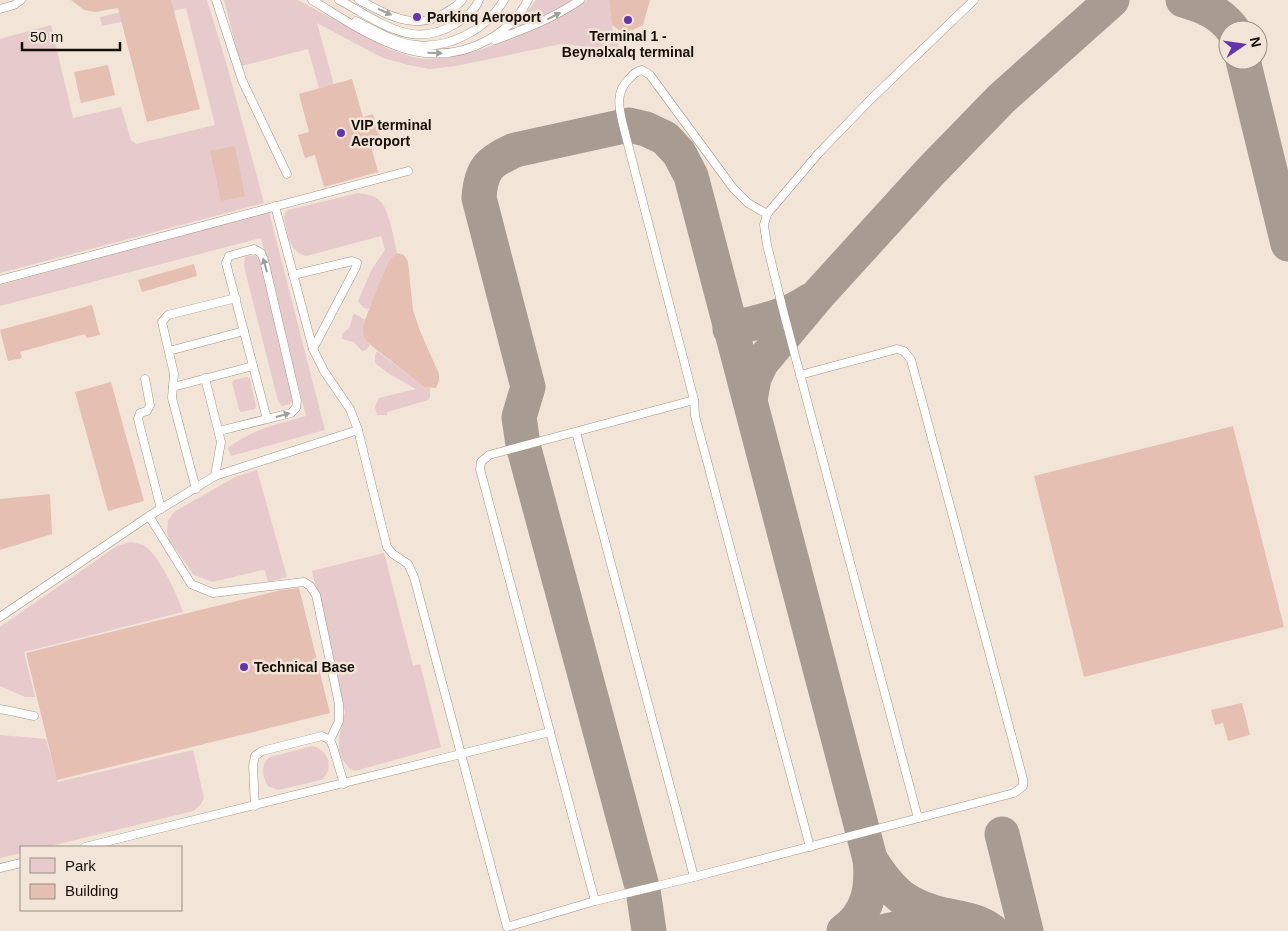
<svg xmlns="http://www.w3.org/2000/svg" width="1288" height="931" font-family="Helvetica,sans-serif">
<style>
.green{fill:#e7cacc}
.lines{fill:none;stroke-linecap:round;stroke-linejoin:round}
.taxiway{stroke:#a89c92;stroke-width:35}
.building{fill:#e6bfb3}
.service-casing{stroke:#a29589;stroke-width:9}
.service{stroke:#fff;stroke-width:8}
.oneway{fill:#a19f9d}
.poi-dot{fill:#6434ac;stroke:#f2e4d7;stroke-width:2}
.labels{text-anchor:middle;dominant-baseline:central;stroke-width:5;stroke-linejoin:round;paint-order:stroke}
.poi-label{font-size:14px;font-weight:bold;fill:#140f0b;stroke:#f2e4d7;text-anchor:start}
</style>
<rect width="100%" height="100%" fill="#f2e4d7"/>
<g class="green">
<polygon points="172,0 207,0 228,69 264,203 0,273 0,39 51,25 73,118 121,107 131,140 136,144 215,125 186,8 102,26 100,17"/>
<polygon points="224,0 298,0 389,49 412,57 425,59 451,57 483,49 520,35 552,21 587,0 609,0 613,34 621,50 561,44 456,66 430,69 408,65 383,58 317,23 334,85 319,88 308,49 241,66"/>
<polygon points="536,0 573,0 560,10 515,28"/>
<path d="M358,193C366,194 374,195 380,201C389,209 394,240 397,253L390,259L369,309L364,308L358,301L372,269L385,250L381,236L306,256C288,251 288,233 284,217L285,212L288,210Z"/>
<path d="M269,212L325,430L231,456L228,448C255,428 275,425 306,416L261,238L0,306V285Z"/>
<polygon points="252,255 256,256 260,261 293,398 290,404 282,406 278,401 244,266 245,257"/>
<path d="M355,314L365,320C363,329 362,339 370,345L366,350L362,351L354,342L342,339V334L350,327L353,315Z"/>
<polygon points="377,351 424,387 430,388 430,397 428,400 387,412 387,415 377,415 375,407 379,398 416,389 388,373 375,363 375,355"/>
<polygon points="247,377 250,379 256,406 255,409 241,412 239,409 232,383 234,380"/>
<polygon points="257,470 287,577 268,582 265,571 262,570 212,582 194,575 169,540 167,531 168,521 174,512 235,477"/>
<path d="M131,542C135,543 142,544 146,547C161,559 177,594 183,612L24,652L35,697H25L0,686V627L117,546Z"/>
<polygon points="384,553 413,666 420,664 441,747 355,771 350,769 342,759 339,751 339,737 345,712 312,571"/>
<polygon points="0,735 46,739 58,782 193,750 204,798 201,804 193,811 47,847 21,847 21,853 0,858"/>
<path d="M312,746C329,750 335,769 321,780L278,790L268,786C262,776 260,765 270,757Z"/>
</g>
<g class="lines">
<g class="taxiway">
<path d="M1183,0C1203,6 1220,12 1233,30"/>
<polyline points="1243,60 1288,244"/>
<path d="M730,329C757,322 786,317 809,301"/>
<polyline points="750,400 754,378 761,363 819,294 930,172 1002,98 1112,0"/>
<polyline points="1002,834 1026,931"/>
<path d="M870,859C892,894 907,907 948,916C964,919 979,921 992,931"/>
<path d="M649,931L643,890L523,445L519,417L528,387L479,198C481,168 489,162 515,150L629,125L646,129L665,138L679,153L691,176L870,859C873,887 869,913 844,931"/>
<polyline points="886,931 950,916"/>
</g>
</g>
<g class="building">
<polygon points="71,0 171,0 200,109 147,122 118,8 95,12 84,10"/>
<polygon points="609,0 650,0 643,25 628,32 619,30 612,25"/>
<polygon points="108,65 115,95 81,103 74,72"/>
<polygon points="352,79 363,117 373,114 379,135 369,138 378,172 324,187 315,155 305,158 298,135 309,132 299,94"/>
<polygon points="235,146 245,196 221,201 210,151"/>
<polygon points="397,253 404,255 408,262 413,310 420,331 439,374 439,381 436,388 424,387 367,342 364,337 363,329 365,320 378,286 390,259"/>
<polygon points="194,264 197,276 142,292 138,280"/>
<polygon points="92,305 100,335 87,338 85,334 20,352 22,358 8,361 0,330"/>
<polygon points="111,382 144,501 108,511 75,392"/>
<polygon points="1233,426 1284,627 1084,677 1034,476"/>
<polygon points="50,494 52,534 0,550 0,499"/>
<polygon points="299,588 330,713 57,780 26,653 281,590"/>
<polygon points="1242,703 1250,735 1228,741 1223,723 1215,725 1211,710"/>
</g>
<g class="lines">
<defs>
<g id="service">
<polyline points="216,0 242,80 287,174"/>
<path d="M312,0C367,33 422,76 488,40C505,30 519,18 528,0"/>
<path d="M339,0C378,20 411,51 455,24C465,18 475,11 479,0"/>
<path d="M359,0C390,16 418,33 450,10C455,7 459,4 462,0"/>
<polyline points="0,9 14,5 21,0"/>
<path d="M356,21C375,30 394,43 416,45C450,49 487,29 504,0"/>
<path d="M495,40C525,29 554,18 580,0"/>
<polyline points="275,206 313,349 324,371 350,409 358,430"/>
<path d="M767,214L748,203L733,188L650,75L642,70C637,71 633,74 629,79C615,92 619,108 623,125L694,400L695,416L810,847"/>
<polyline points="293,275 352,261 357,263 356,267 313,349"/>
<polyline points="0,280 408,171"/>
<polyline points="169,351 244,331"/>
<polyline points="205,378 221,442 215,476"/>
<polyline points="145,379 150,405 147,411 140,413 138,419 161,509"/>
<polyline points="173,387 253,366"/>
<polyline points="219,431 291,413 296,408 297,401 264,260 261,253 254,249 229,256 226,263 267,419"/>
<polyline points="576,432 694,877"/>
<polyline points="196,489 172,398 174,374 162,322 168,315 236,298"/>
<polyline points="0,617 149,516"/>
<polyline points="0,709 34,716"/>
<polyline points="550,732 461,754 507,927 595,901 694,877 1014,793 1023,786 1023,779 911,360 904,351 897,349 800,375"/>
<polyline points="255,806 253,766 255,756 262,751 322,736 330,740 333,747 344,784"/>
<polyline points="918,818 784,314 767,245 764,225 767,214 818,154 870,100 974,0"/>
<polyline points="85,847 461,754 414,577 408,564 393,554 387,547 358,430 215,476 149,516 191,584 213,593 304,582 310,586 316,595 339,704 339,721 330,740"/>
<polyline points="0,868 21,863"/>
<polyline points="595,901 480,469 481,462 489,455 694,400"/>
</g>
</defs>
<use href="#service" class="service-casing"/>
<use href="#service" class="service"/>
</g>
<defs><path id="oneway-solid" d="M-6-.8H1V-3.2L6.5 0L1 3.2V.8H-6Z" transform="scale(1.25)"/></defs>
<g class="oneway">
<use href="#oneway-solid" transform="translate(385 12) rotate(24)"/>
<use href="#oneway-solid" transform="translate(554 16) rotate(-27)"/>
<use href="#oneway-solid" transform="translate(435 53) rotate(2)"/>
<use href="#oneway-solid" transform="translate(265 265) rotate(-106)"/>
<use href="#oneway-solid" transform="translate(283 415) rotate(-15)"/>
</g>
<g class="poi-dot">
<circle cx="417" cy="17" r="5"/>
<circle cx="628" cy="20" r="5"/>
<circle cx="341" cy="133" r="5"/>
<circle cx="244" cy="667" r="5"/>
</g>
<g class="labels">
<g class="poi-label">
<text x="427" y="17">Parkinq Aeroport</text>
<text x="628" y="36" text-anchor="middle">Terminal 1 -<tspan x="628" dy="16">Beynəlxalq terminal</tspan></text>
<text x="351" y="125">VIP terminal<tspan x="351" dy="16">Aeroport</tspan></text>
<text x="254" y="667">Technical Base</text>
</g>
</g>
<rect x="20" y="846" width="162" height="65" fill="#f2e4d7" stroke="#998f85"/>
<rect x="30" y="858" width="25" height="15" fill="#e7cacc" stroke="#998f85"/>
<text x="65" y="871" font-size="15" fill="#140f0b">Park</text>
<rect x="30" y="884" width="25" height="15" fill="#e6bfb3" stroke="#998f85"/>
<text x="65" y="896" font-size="15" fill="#140f0b">Building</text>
<g transform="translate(1243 45) rotate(77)"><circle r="24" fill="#f2e4d7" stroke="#998f85"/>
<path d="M0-4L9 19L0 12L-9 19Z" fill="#6434ac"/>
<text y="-8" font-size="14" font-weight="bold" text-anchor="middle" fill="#140f0b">N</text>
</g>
<path d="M22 42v8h98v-8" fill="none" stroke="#140f0b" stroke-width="2.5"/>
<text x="30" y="42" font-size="15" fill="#140f0b" stroke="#f2e4d7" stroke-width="4" paint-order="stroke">50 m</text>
</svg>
